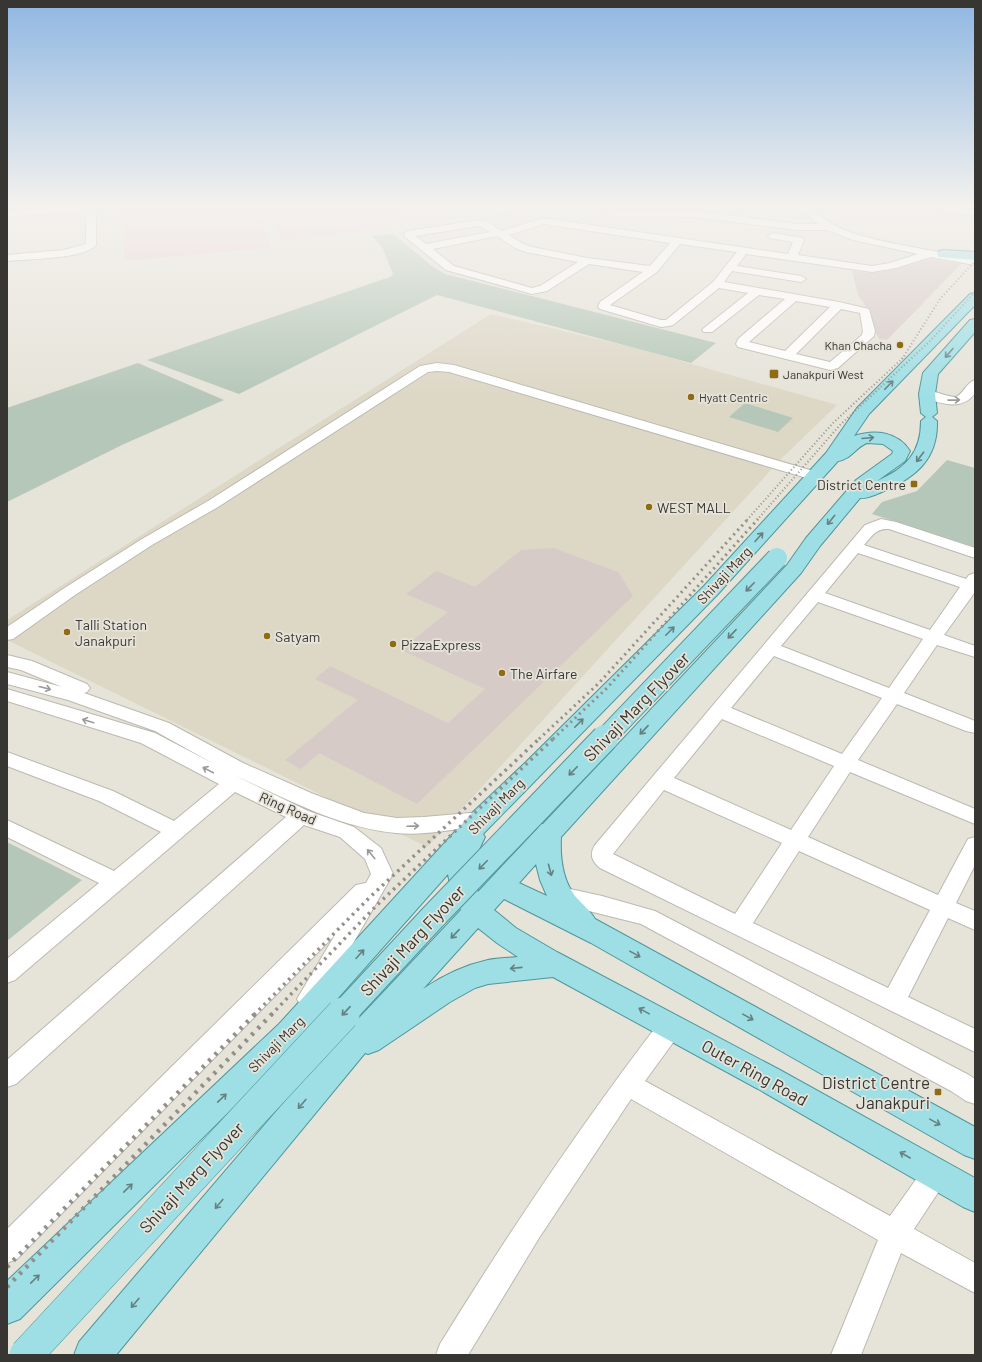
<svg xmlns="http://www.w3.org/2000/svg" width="982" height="1362" font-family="Barlow,sans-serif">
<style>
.built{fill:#ddd7c6}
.education{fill:#ead1d9}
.green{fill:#b5c7b8}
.building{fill:#d7cbc8}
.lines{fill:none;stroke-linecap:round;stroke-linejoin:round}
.minor-casing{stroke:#bcb9b0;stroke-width:2}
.major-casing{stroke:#4f969b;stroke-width:2}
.minor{fill:#fff;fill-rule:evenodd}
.major{fill:#9ddfe5;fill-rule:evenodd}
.rail-far3{stroke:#929089;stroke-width:2;stroke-dasharray:1 2.5;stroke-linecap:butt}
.rail-far2{stroke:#929089;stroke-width:3;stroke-dasharray:2 4;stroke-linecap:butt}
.rail-far1{stroke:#929089;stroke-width:3.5;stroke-dasharray:2.5 4.5;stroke-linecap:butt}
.rail{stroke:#929089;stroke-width:4.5;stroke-dasharray:3 6;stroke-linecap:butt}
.major-bridge-far2-casing{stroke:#4f969b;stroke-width:22;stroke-linecap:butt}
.major-bridge-far1-casing{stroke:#4f969b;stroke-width:28;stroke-linecap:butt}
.major-bridge-casing{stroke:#4f969b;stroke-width:34;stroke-linecap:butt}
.major-bridge-far2{stroke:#9ddfe5;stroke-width:20}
.major-bridge-far1{stroke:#9ddfe5;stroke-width:26}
.major-bridge{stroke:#9ddfe5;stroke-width:33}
.oneway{stroke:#658283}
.oneway2{stroke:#9b9a98}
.poi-dot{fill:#8f6c11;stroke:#e6e3d9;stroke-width:1.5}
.labels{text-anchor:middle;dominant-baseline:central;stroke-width:3.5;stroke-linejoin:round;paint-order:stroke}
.far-poi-label{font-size:12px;fill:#373632;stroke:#e6e3d9;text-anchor:start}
.poi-label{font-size:14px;fill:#373632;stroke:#e6e3d9;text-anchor:start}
.street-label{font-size:14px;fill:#373632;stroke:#e6e3d9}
.near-street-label{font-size:17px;fill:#373632;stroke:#e6e3d9}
.near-poi-label{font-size:17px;fill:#373632;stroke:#e6e3d9;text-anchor:end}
</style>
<rect width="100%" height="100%" fill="#e6e3d9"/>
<polygon class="built" points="491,314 635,348 837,405 781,459 427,847 7,640 7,620"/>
<g class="education">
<polygon points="121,207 258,207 271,248 125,261"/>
<polygon points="268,207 402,207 396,227 282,241"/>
</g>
<g class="green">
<polygon points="393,234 432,266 445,274 716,343 691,363 437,295 239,394 147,360 390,277 393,274 383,249 372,236"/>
<polygon points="138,363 224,400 124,444 7,502 7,408"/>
<polygon points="745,403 793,418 778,432 729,417"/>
<polygon points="947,460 975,468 975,547 872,514 882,502 917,491"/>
<polygon points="7,842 82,880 7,941"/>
</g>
<g class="building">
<polygon points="931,259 961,264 887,340 879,339 876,333 870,309 865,306 864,303 858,295 852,271 872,273 896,269"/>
<polygon points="554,548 618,572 633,596 417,804 319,753 301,769 285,760 358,700 315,679 330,666 448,723 485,689 401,650 448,612 406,594 436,571 475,587 521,550"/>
</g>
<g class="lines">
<defs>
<g id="minor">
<path d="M56,207H96V245C85,259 26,259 7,261V255L64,250L86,244V210L7,217V211Z"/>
<polygon points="498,207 508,207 505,214 499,214 497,212"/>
<path d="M800,207H810C834,232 865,237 896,244C922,249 949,254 975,259V265L931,257L896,268L872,272L746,254L737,266L801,276L806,279L801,282L732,271L724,282L839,302L869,309L875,331L874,336L838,368L830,370L738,347L736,344L738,339L785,299L759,295L712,332H704L702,330L704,328L748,293L719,288L673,325L669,326L661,327L600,309L598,307L600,302L643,272L589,264L547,291L532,294L446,270L404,236L405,232L409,231L479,220L488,222L502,231L543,218L788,254L793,242L769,238L768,236L773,233L803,238L804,240L798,255L872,266L890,263L918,254L853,240L827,230H797L695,217L611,216L606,213L611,210L695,211L797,224H818ZM544,224L670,243L650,266L587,258L532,247L523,244L509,235ZM479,226L490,232L426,244L415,236ZM497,236L515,248L526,252L578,262L540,286L532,288L454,266L433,249ZM680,244L737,252L713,282L666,320H661L610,305L657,272ZM796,301L830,307L785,351L749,342ZM841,309L860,313L863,331L862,335L830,362L796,354Z"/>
<polygon points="939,207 959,207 975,210 975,216 944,210"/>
<polygon points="437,363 454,365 820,473 822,476 820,479 815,480 810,479 449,372 437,371 428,372 218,507 152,545 75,595 13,639 7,640 7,627 63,589 142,539 208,501 420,366"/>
<path d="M975,380V393C962,412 940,403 922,397L921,394L922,391C934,389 945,397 956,397C964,393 967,382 975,380Z"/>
<path d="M881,519L896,522L975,548V558L889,529C876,528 872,536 864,545L966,579L969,575L975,573V592L944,635L975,646V657L937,645L904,693L975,721V733L966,731L897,704L858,760L975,809V824L850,772L808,837L938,895L968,839L975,837V865L956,903L975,911V930L948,918L908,997L975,1029V1052L600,868C592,861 589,855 595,845L865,525ZM858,553L960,587L930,630L825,593ZM818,602L923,639L889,688L781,646ZM774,656L882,698L842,754L731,708ZM722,719L834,766L791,830L674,778ZM664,790L782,843L735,914L613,854ZM799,851L930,910L888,988L753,923Z"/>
<path d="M7,655L32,661L87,684L90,688L87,692L84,693L169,723L243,763L311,793L364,813L397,818L424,817L481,812L488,814L491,819L488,824L481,826C454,829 423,836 396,833C340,828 287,799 236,776L308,811L354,827L381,848L393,874L317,1006L309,1009L301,1006L297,999L335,935L17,1259L7,1263V1229L356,885L366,883L371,874L365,859L340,837L304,825L16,1084L7,1087V1060L286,817L235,792L15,980L7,983V959L99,883L7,837V820L114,871L161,832L99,801L7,766V752L113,791L174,821L219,784L141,743L7,701V689L155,733L216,765L155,731L68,700L7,684V672L62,687L21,670L7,667Z"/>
<polygon points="561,887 602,896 655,911 969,1075 975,1079 975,1104 966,1101 951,1091 641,924 553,902 550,896 553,890"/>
<path d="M671,1016L680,1019L683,1026L680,1033L645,1081L890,1216L927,1164L936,1160L945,1164L949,1173L945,1182L914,1229L975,1263V1293L901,1253L861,1355H831L878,1240L631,1099L539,1238L468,1355H436L440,1344C509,1232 582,1123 662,1019Z"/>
</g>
<g id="major">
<polygon points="943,250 975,252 975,260 939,257 937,254 939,251"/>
<path d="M975,293V305L869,414L854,436C875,429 898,432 910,451L905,461L877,481C906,468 921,453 921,421L926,417L921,413L919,394L923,373L970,320L975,319V332L938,374L935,394L937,413L932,417L937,421C938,459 916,477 884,491C877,494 867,499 860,498L820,546L801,573L561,837C560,857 562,879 575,896C582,904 590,910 595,919L975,1127V1159L964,1155L591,943L504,899L494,910L516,928L557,952L780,1070L975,1178V1212L963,1207L758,1089L553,977L488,984L475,988L450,1002L379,1050L368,1054L365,1053L116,1355H74L79,1342L327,1052L461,910L451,890L448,874L299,1042L20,1319L7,1324V1281L279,1024L472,813L526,762L704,586L826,453L857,408L970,294ZM867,443L883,444L893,451L892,454L856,480L806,538L787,565L543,824H540L537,829L478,892C470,873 476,855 485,837L483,834L718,594L838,461C850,460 856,447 867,443ZM536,864L540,880L547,896L519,883ZM478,928L497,943L518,957C508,958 497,958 488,960C465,965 442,976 423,989Z"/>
</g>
</defs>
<use href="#minor" class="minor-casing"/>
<use href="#major" class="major-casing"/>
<use href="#minor" class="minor"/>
<use href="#major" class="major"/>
<g class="rail-far3">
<polyline points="902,359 940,299 975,261"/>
<polyline points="747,520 833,423 905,356"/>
<polyline points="757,520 840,425 930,341 975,292"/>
</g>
<g class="rail-far2">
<polyline points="539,739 599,683 748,519"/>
<polyline points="553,739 608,687 758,519"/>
</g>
<g class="rail-far1">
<polyline points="254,1015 368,899 540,738"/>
<polyline points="271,1015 377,905 554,738"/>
</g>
<g class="rail">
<polyline points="7,1267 255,1014"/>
<polyline points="7,1287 272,1014"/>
</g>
<defs>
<polyline id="major-bridge-far2" points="604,739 777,558"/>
<polyline id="major-bridge-far1" points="342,1015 432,918 605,738"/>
<polyline id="major-bridge" points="26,1355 343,1014"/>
</defs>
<use href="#major-bridge-far2" class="major-bridge-far2-casing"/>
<use href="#major-bridge-far1" class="major-bridge-far1-casing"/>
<use href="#major-bridge" class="major-bridge-casing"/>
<use href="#major-bridge-far2" class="major-bridge-far2"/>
<use href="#major-bridge-far1" class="major-bridge-far1"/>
<use href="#major-bridge" class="major-bridge"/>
</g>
<defs><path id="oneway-shaft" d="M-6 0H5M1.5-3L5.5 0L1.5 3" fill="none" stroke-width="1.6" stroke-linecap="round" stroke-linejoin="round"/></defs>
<g class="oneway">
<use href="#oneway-shaft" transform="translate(949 353) rotate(131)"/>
<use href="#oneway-shaft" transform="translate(889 385) rotate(-46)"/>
<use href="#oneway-shaft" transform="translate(868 438) rotate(-5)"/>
<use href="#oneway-shaft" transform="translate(920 457) rotate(127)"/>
<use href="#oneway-shaft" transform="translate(831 520) rotate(129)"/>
<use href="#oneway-shaft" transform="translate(759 537) rotate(-48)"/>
<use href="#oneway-shaft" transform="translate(750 587) rotate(134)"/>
<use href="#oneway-shaft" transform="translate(670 631) rotate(-45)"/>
<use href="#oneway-shaft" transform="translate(732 634) rotate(133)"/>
<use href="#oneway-shaft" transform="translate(579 723) rotate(-45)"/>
<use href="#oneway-shaft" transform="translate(644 730) rotate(133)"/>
<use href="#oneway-shaft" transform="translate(573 771) rotate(134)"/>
<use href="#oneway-shaft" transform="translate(483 865) rotate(134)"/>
<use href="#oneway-shaft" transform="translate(550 870) rotate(75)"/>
<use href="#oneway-shaft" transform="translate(455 934) rotate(133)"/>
<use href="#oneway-shaft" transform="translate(360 954) rotate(-48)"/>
<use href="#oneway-shaft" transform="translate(635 954) rotate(29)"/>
<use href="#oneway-shaft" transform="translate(516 968) rotate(174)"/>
<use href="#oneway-shaft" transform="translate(346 1011) rotate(133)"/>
<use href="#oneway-shaft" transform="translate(644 1011) rotate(-151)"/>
<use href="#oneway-shaft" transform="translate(748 1017) rotate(29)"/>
<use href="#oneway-shaft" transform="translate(222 1098) rotate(-44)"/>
<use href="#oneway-shaft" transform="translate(302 1104) rotate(130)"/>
<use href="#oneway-shaft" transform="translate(935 1122) rotate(29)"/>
<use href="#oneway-shaft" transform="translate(905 1155) rotate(-150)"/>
<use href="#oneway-shaft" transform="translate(128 1188) rotate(-44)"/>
<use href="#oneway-shaft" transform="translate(219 1204) rotate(130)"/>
<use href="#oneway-shaft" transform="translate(35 1279) rotate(-44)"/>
<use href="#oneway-shaft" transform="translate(135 1303) rotate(130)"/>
</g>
<g class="oneway2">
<use href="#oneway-shaft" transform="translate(954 400) rotate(-1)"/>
<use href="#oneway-shaft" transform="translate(45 688) rotate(15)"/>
<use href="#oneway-shaft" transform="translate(88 721) rotate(-163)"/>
<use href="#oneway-shaft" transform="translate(208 770) rotate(-152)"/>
<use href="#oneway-shaft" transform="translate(413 826) rotate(-2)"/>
<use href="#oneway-shaft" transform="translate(371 854) rotate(-129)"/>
</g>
<linearGradient id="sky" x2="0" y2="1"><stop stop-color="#8fb7e2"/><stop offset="0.52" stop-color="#f4f2ee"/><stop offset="1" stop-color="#f4f2ee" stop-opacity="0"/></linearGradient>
<rect width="982" height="398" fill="url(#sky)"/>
<g class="poi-dot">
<circle cx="900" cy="345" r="4"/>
<rect x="769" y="369" width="10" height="10" rx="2"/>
<circle cx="691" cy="397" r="4"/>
<rect x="910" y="480" width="8" height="8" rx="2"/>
<circle cx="649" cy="507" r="4"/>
<circle cx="67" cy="632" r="4"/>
<circle cx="267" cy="636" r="4"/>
<circle cx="393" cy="644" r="4"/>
<circle cx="502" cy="673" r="4"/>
<rect x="934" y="1088" width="8" height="8" rx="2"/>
</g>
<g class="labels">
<g class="far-poi-label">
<text x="892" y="345" text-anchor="end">Khan Chacha</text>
<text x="783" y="374">Janakpuri West</text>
<text x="699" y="397">Hyatt Centric</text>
</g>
<g class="poi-label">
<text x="906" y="484" text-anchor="end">District Centre</text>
<text x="657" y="507">WEST MALL</text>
<text x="75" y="624">Talli Station<tspan x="75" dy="16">Janakpuri</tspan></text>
<text x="275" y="636">Satyam</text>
<text x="401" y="644">PizzaExpress</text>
<text x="510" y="673">The Airfare</text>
</g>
<g class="street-label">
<text transform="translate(724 575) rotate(-47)">Shivaji Marg</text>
<text transform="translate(496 806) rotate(-45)">Shivaji Marg</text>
<text transform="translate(288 808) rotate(24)">Ring Road</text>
<text transform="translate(276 1044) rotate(-45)">Shivaji Marg</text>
</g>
<g class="near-street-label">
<text transform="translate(636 706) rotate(-46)">Shivaji Marg Flyover</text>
<text transform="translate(412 940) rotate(-47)">Shivaji Marg Flyover</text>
<text transform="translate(755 1072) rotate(29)">Outer Ring Road</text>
<text transform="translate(191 1177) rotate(-47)">Shivaji Marg Flyover</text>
</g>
<g class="near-poi-label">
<text x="930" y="1082">District Centre<tspan x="930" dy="20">Janakpuri</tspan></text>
</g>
</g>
<rect width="982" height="1362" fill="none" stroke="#373632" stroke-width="16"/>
</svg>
